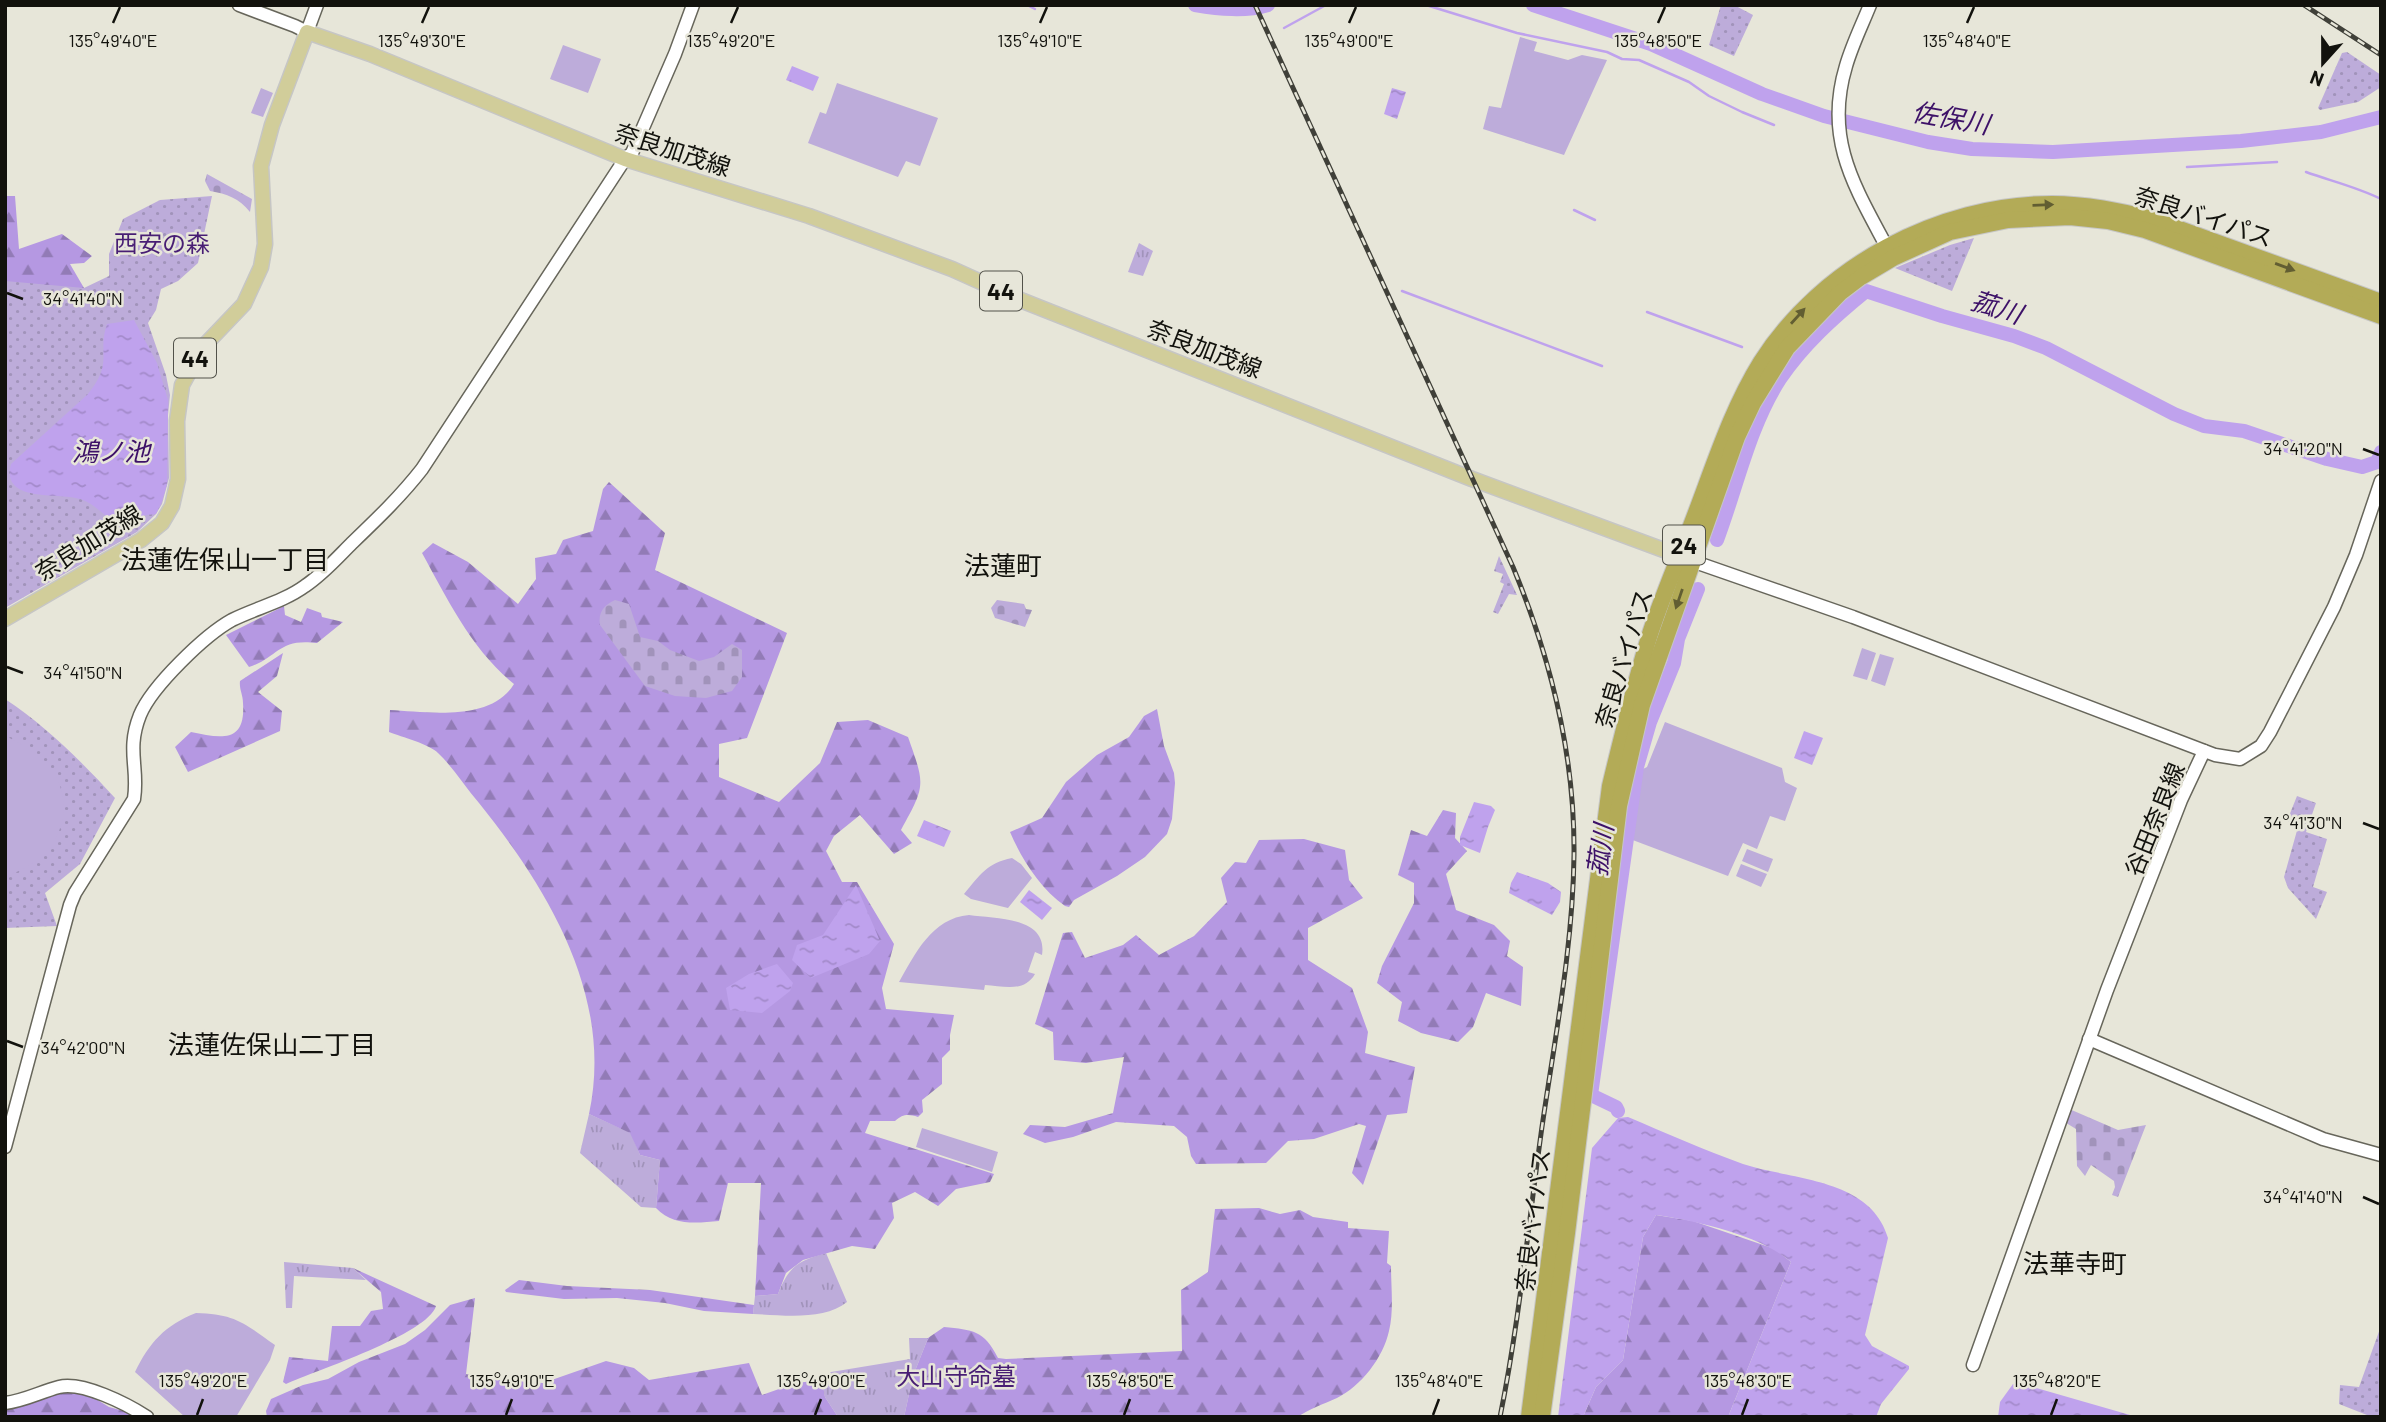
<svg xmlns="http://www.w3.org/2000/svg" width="2386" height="1422" font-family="Barlow,'Noto Sans JP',sans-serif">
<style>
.grass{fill:url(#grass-tufts)}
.forest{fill:url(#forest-firs)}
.cemetery{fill:url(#cemetery-stones)}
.park{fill:url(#park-dots)}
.pitch{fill:#bdacda}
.water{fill:url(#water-ripples)}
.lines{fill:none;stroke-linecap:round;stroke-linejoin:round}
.stream{stroke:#bfa2ed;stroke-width:2.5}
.river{stroke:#bfa2ed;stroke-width:14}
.secondary-casing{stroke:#67665b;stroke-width:15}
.primary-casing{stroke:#c6c6c5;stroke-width:17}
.highway-casing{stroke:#c6c6c5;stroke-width:18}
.secondary{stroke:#fff;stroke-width:12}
.primary{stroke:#d1cd9a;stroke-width:14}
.highway{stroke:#b3ab57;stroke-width:16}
.rail-casing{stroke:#404039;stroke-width:5}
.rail{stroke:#e7e6d9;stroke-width:2.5;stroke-dasharray:8;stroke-linecap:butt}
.oneway{fill:#625e32}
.ticks{fill:none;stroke:#12120d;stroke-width:2.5}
.labels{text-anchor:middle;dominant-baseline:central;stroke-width:5;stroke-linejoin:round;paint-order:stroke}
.shield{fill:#e7e6d9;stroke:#52524a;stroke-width:2}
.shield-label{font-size:23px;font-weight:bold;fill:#12120d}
.street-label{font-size:24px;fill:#12120d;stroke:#e7e6d9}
.park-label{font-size:24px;fill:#481e74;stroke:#e7e6d9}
.water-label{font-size:26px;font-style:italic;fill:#3d1168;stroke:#e7e6d9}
.neighbourhood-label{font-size:26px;fill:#12120d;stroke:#e7e6d9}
.ticks-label{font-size:18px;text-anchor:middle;fill:#12120d;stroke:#e7e6d9;stroke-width:5;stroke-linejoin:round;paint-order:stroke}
</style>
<defs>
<pattern id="grass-tufts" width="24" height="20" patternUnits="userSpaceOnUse" patternTransform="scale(1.75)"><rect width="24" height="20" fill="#bdacda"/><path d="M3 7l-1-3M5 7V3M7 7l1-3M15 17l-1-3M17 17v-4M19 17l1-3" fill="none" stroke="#a193ba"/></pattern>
<pattern id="forest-firs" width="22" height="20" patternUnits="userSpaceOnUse" patternTransform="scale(1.75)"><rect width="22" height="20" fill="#b598e2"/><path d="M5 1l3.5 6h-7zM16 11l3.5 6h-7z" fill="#927bb6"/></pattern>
<pattern id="cemetery-stones" width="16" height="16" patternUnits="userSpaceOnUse" patternTransform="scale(1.75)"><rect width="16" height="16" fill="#bdacda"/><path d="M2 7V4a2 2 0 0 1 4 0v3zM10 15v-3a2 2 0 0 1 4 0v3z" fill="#a193ba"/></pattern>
<pattern id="park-dots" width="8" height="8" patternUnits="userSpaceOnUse" patternTransform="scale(1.75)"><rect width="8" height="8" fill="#bdacda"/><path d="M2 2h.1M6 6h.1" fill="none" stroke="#a193ba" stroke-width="1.8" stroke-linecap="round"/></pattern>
<pattern id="water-ripples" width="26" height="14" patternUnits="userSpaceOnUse" patternTransform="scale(1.75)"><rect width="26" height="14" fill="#bfa2ed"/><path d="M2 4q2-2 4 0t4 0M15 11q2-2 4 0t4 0" fill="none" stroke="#a38aca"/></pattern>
</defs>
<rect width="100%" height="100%" fill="#e7e6d9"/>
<g class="grass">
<polygon points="1139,243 1153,251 1143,276 1128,272"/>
<polygon points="589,1114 631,1133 640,1155 660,1160 656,1208 641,1207 580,1153"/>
<path d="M826,1253L847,1302C824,1321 782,1315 753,1314L755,1296L778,1294C789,1266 798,1261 826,1253Z"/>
<polygon points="284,1262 353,1268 366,1280 294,1276 292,1308 286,1308"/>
<polygon points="909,1338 928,1338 913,1376 904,1417 838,1417 825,1397 822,1380 831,1372 910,1359"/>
</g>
<g class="forest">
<polygon points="5,196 15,196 19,249 62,234 92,256 84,263 70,264 84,288 111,292 5,292"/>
<path d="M609,482L665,533L655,570L787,633L747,738L719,744V777L779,802L820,763L837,722L868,720L908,737C925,785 926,785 901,830L912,843L894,854L860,815L834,836L826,851L842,882H857L894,944L882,988L886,1009L954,1015L950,1035V1050L942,1058V1084L922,1100L923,1112L918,1117C908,1114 903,1114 895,1121H870L865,1133L994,1174L990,1182L956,1189L938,1206L915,1192L892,1203L894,1218L875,1249L852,1246L803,1260L786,1273L778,1294L755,1296L761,1183H728L719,1221C696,1223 673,1226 656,1208L660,1160L640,1155L630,1133L589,1114C614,998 549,890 479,803C465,787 453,767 438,753C429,744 402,737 389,732L390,710C427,712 491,722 514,684C471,649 448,600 422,553L433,543L468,562L518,604L536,579L535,558L556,554L563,540L593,531L603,489Z"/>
<path d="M284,606L285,615L301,622L307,608L321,613L322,617L343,622L317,643C278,638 279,657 249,667L226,635Z"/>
<path d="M283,653L277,676L258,692L282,711L280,731L188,772L175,747L191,732C220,738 246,744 243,703C243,695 239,689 240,681Z"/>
<path d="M1157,709L1164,746L1174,773L1175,783L1172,819L1167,834L1145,857L1117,876L1074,900L1069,907L1065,906C1040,888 1022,860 1010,832L1042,818L1066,782L1097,755L1129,737L1144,716Z"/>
<polygon points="1443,810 1456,813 1455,838 1467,851 1446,874 1456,910 1494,925 1510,941 1507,956 1523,967 1521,1006 1486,993 1473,1027 1458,1042 1421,1033 1398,1021 1402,1002 1377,983 1382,966 1414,903 1414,883 1398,875 1411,830 1427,836"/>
<polygon points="1304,839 1345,850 1349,880 1363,898 1308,928 1308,960 1352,988 1368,1032 1365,1053 1415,1067 1407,1113 1387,1115 1363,1185 1352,1173 1366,1126 1359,1124 1314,1139 1288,1141 1266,1163 1196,1164 1191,1156 1187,1137 1174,1126 1116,1122 1073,1137 1045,1143 1023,1134 1030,1125 1065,1127 1113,1113 1124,1057 1086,1063 1054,1060 1053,1032 1035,1024 1063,933 1072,932 1085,958 1123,945 1136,935 1159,955 1194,936 1227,902 1221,878 1235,862 1246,863 1259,840"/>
<path d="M1259,1208L1280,1214L1300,1210L1313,1217L1348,1222V1228L1389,1231L1387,1263L1391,1266C1391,1286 1394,1311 1389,1331C1383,1358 1361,1386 1337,1398C1323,1404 1310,1409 1297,1417H904L913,1376L928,1338L944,1327C973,1330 984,1330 998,1358L1006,1359L1182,1351L1181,1290L1208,1272L1215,1209Z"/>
<polygon points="1656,1215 1693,1221 1775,1249 1791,1262 1728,1417 1583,1417 1596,1387 1623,1360 1643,1237"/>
<path d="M353,1268L436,1306C428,1334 315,1371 286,1384L283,1382L289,1357L328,1361L332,1326H360L371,1311L383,1309L381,1292Z"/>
<polygon points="519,1280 567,1286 650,1290 754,1305 753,1314 704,1311 665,1303 617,1298 564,1299 506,1292 505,1290"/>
<polygon points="475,1298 466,1374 488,1379 543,1383 606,1361 634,1368 649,1380 749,1363 762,1395 796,1383 822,1380 825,1397 838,1417 267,1417 266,1411 271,1399 303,1385 328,1379 359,1362 405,1344 425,1330 450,1305"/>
<polygon points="78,1388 109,1407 131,1413 136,1417 5,1417 5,1407"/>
</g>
<g class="cemetery">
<path d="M207,174L252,199L250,212C239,198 227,194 210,191L205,181Z"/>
<path d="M615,600L629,604L640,637L658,641L670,650L699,661L714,657L732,644L742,650V677L732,691L706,698L675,696L645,686L600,625C598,612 604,605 615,600Z"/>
<polygon points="997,600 1024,604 1026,609 1032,610 1025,627 995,618 991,608"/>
<polygon points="2067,1108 2118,1130 2146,1125 2118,1197 2112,1195 2115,1187 2114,1181 2091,1165 2085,1176 2077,1166 2076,1129 2063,1121"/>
</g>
<g class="park">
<polygon points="1721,5 1734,5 1753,15 1734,56 1709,45"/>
<polygon points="2347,52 2381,75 2381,87 2358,102 2320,110 2318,108 2342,53"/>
<polygon points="212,196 198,263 178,281 161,289 156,310 148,323 166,375 170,395 168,415 169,478 162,504 156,514 137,532 5,608 5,281 84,288 109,276 109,254 123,219 160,200"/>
<polygon points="1974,238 1952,291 1895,268 1950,245"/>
<polygon points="1499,556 1517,595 1509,594 1498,614 1493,612 1504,584 1500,582 1503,574 1494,571"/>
<path d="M5,699C46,726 82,762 115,798L80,864L45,893L57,926L5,928Z"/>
<polygon points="2297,796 2316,803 2306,832 2327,839 2313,887 2327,892 2316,919 2288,888 2284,877 2298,827 2287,821"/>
<polygon points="2381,1326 2381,1417 2372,1417 2339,1404 2340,1385 2359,1387"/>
</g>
<g class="pitch">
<polygon points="1520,37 1537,42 1534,51 1568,60 1582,55 1607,60 1564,155 1483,129 1489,106 1501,108"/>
<polygon points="563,45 601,59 588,93 550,79"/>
<polygon points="837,83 938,118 920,166 906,161 898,177 808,143 820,112 826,114"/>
<polygon points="261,88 273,93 263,117 251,113"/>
<polygon points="1862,648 1876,653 1867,680 1853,676"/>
<polygon points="1880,654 1894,658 1885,686 1871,681"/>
<polygon points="1665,722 1782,768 1785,782 1797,788 1785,821 1770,816 1757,849 1743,843 1728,876 1630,839 1641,770 1647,767"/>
<path d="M5,736C27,746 52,762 60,786C74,829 45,864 5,876Z"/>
<polygon points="1747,849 1773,859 1768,872 1742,861"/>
<path d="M1012,858L1021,864L1032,878L1008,908L971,899L964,894C980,875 987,863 1012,858Z"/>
<polygon points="1741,864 1767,874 1761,887 1736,876"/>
<path d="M969,915C995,919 1048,916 1042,955L1035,952L1028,972L1035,974C1024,993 1003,986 985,985L984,990L899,982C915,954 932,918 969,915Z"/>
<polygon points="922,1128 998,1152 992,1172 916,1147"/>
<path d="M196,1313C235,1314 244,1323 275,1345L270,1360L236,1417H185L135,1372C149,1343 165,1325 196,1313Z"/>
</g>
<g class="water">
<polygon points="792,66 819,77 813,91 786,80"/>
<polygon points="1392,88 1406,92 1397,119 1384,114"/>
<path d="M134,320L157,363L168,400L167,484L162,501L156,514L110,519C102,513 93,504 83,500C63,491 0,505 11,464L88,394C114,362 97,354 107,324Z"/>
<polygon points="1804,731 1823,738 1812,765 1794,758"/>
<polygon points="1474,802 1491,806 1495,810 1488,827 1480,853 1460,845 1460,837"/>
<polygon points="924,820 951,831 944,847 917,836"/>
<polygon points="1517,872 1548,883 1561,892 1560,902 1552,915 1509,893 1511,883"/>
<polygon points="856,885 880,941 869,954 811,978 792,960 797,945 823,935"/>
<polygon points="1029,890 1052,908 1042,920 1020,902"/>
<polygon points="777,964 793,983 790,991 762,1013 730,1010 726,988 749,974"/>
<path d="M1628,1117C1666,1133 1704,1150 1743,1164C1792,1180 1871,1178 1888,1238L1865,1335L1872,1346L1909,1366V1369L1881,1404L1876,1417H1728L1791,1262C1760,1235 1697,1221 1656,1215L1643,1237L1623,1360L1596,1387L1583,1417H1558L1592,1148L1618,1118Z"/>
<polygon points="2013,1384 2026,1385 2137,1417 1998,1417 2000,1402"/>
</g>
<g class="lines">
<g class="stream">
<polyline points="1027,5 1035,9"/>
<polyline points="1426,5 1517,33 1607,52 1622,59 1639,60 1689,82 1709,96 1742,112 1774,125"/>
<polyline points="1284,28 1326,5"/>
<polyline points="2187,167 2277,162"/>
<path d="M2306,172C2331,181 2357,187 2381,199"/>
<polyline points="1574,210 1595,220"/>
<polyline points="1402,291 1602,366"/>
<polyline points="1647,312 1742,347"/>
</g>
<g class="river">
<path d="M1195,5C1219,9 1245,12 1268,5"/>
<polyline points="1533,5 1651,44 1762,94 1824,116 1928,142 1972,149 2053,152 2241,141 2321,132 2381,117"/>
<path d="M1717,540C1737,487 1749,427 1780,379C1803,345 1834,317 1866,291L1942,316L2014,336L2046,348L2174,414L2204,426L2244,431L2327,459L2362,467L2377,462L2381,452"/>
<polyline points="1618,1111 1616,1107 1591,1095 1637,767 1650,722 1674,663 1678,639 1698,589"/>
</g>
<defs>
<g id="secondary">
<polyline points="239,5 295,26 307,32 317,5"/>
<path d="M1870,5C1862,25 1852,45 1846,66C1823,142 1857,190 1891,255"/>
<polyline points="1692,561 1853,617 2215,755 2240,759 2261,746 2270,732 2334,607 2356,555 2381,481"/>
<polyline points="2089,1039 2323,1139 2381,1155"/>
<path d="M5,1147L70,905L75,893L134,799C139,768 126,750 140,715C152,686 205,635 232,620C256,608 283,602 305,586C323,574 337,558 352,543C377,519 401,496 422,469L625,159L632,153L675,54L693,5"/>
<polyline points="1973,1365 2107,990 2181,800 2204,751"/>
<path d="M5,1403C24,1401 40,1392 59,1387C82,1381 127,1404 147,1417"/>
</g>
<polyline id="primary" points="5,619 141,540 162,523 172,506 178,479 177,421 182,385 203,347 244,304 261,267 265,244 261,166 272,125 307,32 370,54 625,159 809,216 952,269 1023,301 1472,479 1688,559"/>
<g id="highway">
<path d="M1529,1417L1610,786C1622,736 1634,686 1649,637C1661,599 1678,561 1692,523C1713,469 1730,412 1761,362C1822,266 1939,204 2052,204C2086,204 2119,211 2152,219L2381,302"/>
<polyline points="1542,1417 1567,1233 1619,806 1642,705 1737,437 1753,403 1787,348 1840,293 1861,277 1893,258 1950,232 2008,220 2070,217 2108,221 2145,230 2381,316"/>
</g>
</defs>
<use href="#secondary" class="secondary-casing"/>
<use href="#primary" class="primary-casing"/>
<use href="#highway" class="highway-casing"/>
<use href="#secondary" class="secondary"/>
<use href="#primary" class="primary"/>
<use href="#highway" class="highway"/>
<defs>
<g id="rail">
<path d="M1255,5L1513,567C1551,659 1575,755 1574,855C1573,948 1554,1042 1541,1134C1528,1228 1519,1323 1500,1417"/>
<polyline points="2304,5 2381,55"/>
</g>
</defs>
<use href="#rail" class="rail-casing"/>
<use href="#rail" class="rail"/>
</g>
<defs><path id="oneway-solid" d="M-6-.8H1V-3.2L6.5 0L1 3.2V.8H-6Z" transform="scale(1.75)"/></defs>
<g class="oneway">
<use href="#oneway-solid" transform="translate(2043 205) rotate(-2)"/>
<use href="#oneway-solid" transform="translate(2285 267) rotate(20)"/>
<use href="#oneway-solid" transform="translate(1798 316) rotate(-48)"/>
<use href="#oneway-solid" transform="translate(1679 599) rotate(109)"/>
</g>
<path class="ticks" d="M113,23L120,7M422,23L429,7M731,23L738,7M1040,23L1047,7M1349,23L1356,7M1658,23L1665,7M1967,23L1974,7M7,293L23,299M2363,449L2379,455M7,667L23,673M2363,823L2379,829M7,1041L23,1047M2363,1197L2379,1204M197,1415L203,1399M506,1415L512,1399M815,1415L821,1399M1124,1415L1130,1399M1433,1415L1439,1399M1742,1415L1748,1399M2051,1415L2057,1399"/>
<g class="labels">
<g class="shield">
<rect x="980" y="271.5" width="42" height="39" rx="5"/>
<rect x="174" y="338.5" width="42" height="39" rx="5"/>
<rect x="1663" y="525.5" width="42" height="39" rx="5"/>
</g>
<g class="shield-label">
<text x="1001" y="291">44</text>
<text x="195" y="358">44</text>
<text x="1684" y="545">24</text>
</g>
<g class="street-label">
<text transform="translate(673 149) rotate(18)">奈良加茂線</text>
<text transform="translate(2204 216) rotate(18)">奈良バイパス</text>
<text transform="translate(1205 348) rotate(21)">奈良加茂線</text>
<text transform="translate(88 542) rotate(-32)">奈良加茂線</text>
<text transform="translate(1623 658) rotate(-73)">奈良バイパス</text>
<text transform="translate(2154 819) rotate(-68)">谷田奈良線</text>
<text transform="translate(1532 1220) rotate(-83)">奈良バイパス</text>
</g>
<g class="park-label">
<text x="162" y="242">西安の森</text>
<text x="956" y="1375">大山守命墓</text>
</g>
<g class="water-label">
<text transform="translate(1951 117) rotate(10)">佐保川</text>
<text transform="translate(1997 306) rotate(18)">菰川</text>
<text x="111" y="450">鴻ノ池</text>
<text transform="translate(1599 850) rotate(-82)">菰川</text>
</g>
<g class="neighbourhood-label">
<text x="225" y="558">法蓮佐保山一丁目</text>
<text x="1003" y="564">法蓮町</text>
<text x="272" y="1043">法蓮佐保山二丁目</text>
<text x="2075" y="1262">法華寺町</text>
</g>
</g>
<g class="ticks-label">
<text x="113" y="47">135°49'40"E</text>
<text x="731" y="47">135°49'20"E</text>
<text x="1040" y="47">135°49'10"E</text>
<text x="1349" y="47">135°49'00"E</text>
<text x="1967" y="47">135°48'40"E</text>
<text x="422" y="47">135°49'30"E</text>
<text x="1658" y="47">135°48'50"E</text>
<text x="83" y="305">34°41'40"N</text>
<text x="2303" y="455">34°41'20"N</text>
<text x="83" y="679">34°41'50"N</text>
<text x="2303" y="829">34°41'30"N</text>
<text x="83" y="1054">34°42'00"N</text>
<text x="2303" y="1203">34°41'40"N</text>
<text x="203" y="1387">135°49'20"E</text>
<text x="512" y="1387">135°49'10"E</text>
<text x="821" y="1387">135°49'00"E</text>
<text x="1130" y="1387">135°48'50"E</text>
<text x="1439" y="1387">135°48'40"E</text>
<text x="1748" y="1387">135°48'30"E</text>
<text x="2057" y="1387">135°48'20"E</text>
</g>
<rect width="2386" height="1422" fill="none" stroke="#12120d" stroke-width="14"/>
<g transform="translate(2323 63) rotate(201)" stroke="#e7e6d9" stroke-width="5" paint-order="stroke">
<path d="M0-5L12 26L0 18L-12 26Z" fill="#12120d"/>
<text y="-10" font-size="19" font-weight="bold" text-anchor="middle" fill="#12120d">N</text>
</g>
</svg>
